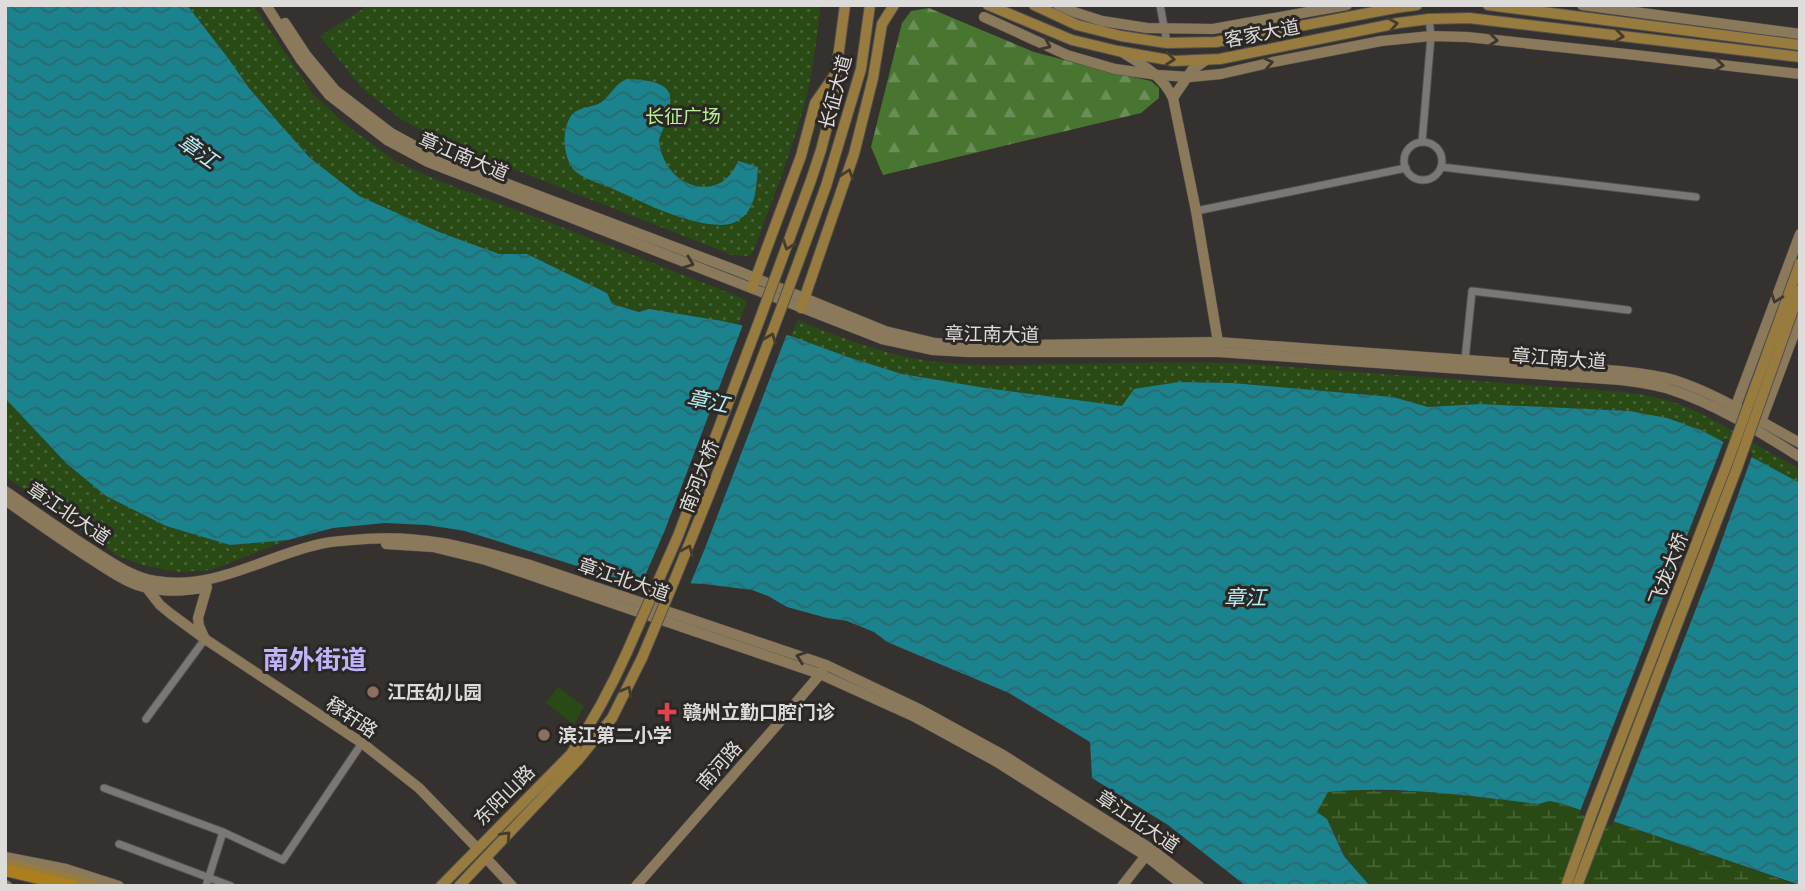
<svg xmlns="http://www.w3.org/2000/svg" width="1805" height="891" font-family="Raleway,'Noto Sans SC',sans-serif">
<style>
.forest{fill:url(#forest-firs)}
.wetland{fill:url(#wetland-marsh)}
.park{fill:url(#park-dots)}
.pitch{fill:#294a15}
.water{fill:url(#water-waves)}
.pier{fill:#34312e}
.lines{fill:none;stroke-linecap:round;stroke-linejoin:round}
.street-casing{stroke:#52504d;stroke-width:9}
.secondary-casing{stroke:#52504d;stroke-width:11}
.primary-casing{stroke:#52504d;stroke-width:12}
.highway-casing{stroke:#52504d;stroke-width:14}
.street{stroke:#7b7774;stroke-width:7}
.secondary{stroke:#8a795a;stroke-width:10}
.primary{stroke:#987b3f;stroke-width:10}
.highway{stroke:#ac7e1c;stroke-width:12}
.primary-bridge-casing{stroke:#52504d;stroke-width:12;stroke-linecap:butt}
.primary-bridge{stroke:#987b3f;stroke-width:10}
.oneway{stroke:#463c2b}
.oneway2{stroke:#3d372f}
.education-dot{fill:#8d6e63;stroke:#2a2724;stroke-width:2.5}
.health-dot{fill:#e0444e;stroke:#2a2724;stroke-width:2.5}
.labels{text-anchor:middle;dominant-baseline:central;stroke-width:6;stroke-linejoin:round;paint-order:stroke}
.street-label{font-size:19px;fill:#dedcda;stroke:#2a2724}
.park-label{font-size:19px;fill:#b3f392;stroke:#2a2724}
.poi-label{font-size:19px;font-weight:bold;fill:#dedcda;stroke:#2a2724;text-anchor:start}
.water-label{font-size:21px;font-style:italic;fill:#b8eff7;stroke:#2a2724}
.district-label{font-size:26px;font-weight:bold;fill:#c2b2f9;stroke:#2a2724}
</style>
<defs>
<pattern id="forest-firs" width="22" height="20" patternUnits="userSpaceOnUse" patternTransform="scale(1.75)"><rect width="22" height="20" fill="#48752f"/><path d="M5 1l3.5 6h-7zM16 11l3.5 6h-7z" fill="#6b8e56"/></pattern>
<pattern id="wetland-marsh" width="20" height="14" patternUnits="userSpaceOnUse" patternTransform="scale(1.75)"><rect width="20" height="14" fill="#294a15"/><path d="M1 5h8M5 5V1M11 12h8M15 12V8" fill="none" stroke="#486436"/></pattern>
<pattern id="park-dots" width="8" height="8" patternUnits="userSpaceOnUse" patternTransform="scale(1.75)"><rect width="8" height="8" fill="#294a15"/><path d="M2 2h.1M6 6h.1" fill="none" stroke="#486436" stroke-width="1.8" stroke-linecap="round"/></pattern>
<pattern id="water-waves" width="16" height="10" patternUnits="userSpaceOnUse" patternTransform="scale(1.75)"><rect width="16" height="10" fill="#1a838e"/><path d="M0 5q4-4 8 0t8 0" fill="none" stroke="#2a696f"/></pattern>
</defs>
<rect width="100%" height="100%" fill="#34312e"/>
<polygon class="forest" points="929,8 1034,52 1114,73 1151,81 1159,88 1159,98 1141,113 883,175 871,147 902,23 911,11"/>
<polygon class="wetland" points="1353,790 1437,792 1539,804 1549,801 1560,803 1800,886 1370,886 1345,856 1327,819 1317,812 1328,792"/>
<g class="park">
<polygon points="187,5 253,5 313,94 350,128 397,162 437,180 559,226 747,300 739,324 640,312 612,304 607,293 527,254 499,254 439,232 359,197 310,158 279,123 249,88 228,58"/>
<path d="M369,5H821C816,39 813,73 804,106C790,155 771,204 753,252L748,256L732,255L452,145L402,120L361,87L320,36Z"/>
<path d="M798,320C838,337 886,355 929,361C973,367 1019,365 1062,364C1121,363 1180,361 1238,363L1625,392C1645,395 1665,398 1684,406C1724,423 1761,449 1800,469V483L1701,430L1667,418L1630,411L1480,404L1428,407L1393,397L1233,383L1179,382L1122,406L986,388L902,374L848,357L791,336Z"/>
<polygon points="5,398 66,463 106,496 166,526 230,545 288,540 211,570 179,572 145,566 118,556 5,476"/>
</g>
<polygon class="pitch" points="558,687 584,706 574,725 546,703"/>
<g class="water">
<path d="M5,5H187L228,58L249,88L279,123L310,158L359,196L439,232L499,254H527L607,293L612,304L639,312L649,309L722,321L791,336L848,357L902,374L986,388L1122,406L1134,389L1179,382L1233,383L1393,397L1428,407L1480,404L1630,411L1667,418L1701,430L1800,483V885L1560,803L1549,801L1539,804C1469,796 1398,785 1328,792L1317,812L1327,819L1344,856L1370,886H1246L1168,825L1092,778L1090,742L1009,693L887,642L874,632L847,621L827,618L787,607L768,596L752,590L704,584L622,580L465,531L427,525L385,523L333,528L288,540L230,545L166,526L106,496L66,463L5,398Z"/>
<path d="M627,79C682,81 675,98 659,140C663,188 721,206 738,161L758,167C756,187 757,212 735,222C727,226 717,225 709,224C674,219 641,201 609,187C598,183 584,179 575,171C563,158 561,131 571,116C579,105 595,109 604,100C613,92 615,84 627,79Z"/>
</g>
<g class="pier">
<polygon points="744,322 788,331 705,548 689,587 641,585 665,530"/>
<polygon points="1725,438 1753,453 1714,562 1612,826 1579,814"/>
</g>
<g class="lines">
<defs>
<g id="street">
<polyline points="1160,5 1167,43"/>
<polyline points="1422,142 1431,36 1429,19"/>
<circle cx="1423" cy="161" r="19"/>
<polyline points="1441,167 1696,197"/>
<polyline points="1196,211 1406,168"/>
<polyline points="1465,360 1472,291 1628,310"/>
<polyline points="146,719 205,639"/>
<polyline points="104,788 223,832 283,860 362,743"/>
<polyline points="119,844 231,886"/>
<polyline points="206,886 223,832"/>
</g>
<g id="secondary">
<path d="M266,5L301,60L329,95L387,140L428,162L882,339L933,350L968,352H1219L1621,380C1637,382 1653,384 1669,389C1716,404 1758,431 1800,457"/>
<polyline points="1058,5 1074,12 1102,21 1147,28 1213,29 1347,5"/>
<polyline points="1582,5 1800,34"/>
<polyline points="984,17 1067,55 1115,69 1158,75 1190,77 1221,74 1273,62 1381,41 1431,36 1467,37 1635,55 1800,74"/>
<path d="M285,23L306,55L335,90L391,133L431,155L738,271L885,331L935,343L967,346L1218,342L1620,371C1638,373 1657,375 1674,380C1718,394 1759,421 1800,443"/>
<path d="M1125,54C1145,66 1163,77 1173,98L1196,211L1219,348"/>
<polyline points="1173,98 1192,70 1206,60"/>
<polyline points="1735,408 1800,234"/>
<polyline points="1761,422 1800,318"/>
<path d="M5,491C36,512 66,534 98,554C116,565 134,578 156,581C214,591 265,556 320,544C331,541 342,541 352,540C419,533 467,547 530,565L826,665L919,709L1003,755L1151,849L1199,886"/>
<path d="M5,500C36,522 67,544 99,564C111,572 123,580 137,585C158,592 183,592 206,587"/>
<polyline points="386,544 433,547 486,560 820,674 915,717 997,762 1146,856 1184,886"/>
<polyline points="146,587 160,605 171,614 205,639 362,743 419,788 477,848"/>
<polyline points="205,639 199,626 198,618 207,587"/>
<polyline points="5,857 66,869 119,886"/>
<polyline points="486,858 512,886"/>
<polyline points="636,886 777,725 822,672"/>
<polyline points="1122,886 1148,853"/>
</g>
<g id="primary">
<polyline points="988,5 1072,40 1118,51 1174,61 1220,59 1398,23 1429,19 1469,18 1800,57"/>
<polyline points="1034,5 1077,25 1121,36 1167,43 1216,42 1395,8 1417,5"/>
<polyline points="1488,5 1800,45"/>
<polyline points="811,180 821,150 834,100 836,73 845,5"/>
<polyline points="826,186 861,69 870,5"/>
<polyline points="752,288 801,156 815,103 836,73"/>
<polyline points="801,308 854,154 873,78 882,24 894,5"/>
<polyline points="5,864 62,876 95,886"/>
<polyline points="5,885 7,886"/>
<path d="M441,886L571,754C593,721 611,688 627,652"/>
<polyline points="459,886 578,760 612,718 642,658"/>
</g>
<polyline id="highway" points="5,870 73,886"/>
</defs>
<use href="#street" class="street-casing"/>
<use href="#secondary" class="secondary-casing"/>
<use href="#primary" class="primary-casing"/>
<use href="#highway" class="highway-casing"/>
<use href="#street" class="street"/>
<use href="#secondary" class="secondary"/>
<use href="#primary" class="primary"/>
<use href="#highway" class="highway"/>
<defs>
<g id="primary-bridge">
<polyline points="627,652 678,536 761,316 811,180"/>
<path d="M642,658C708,502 769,345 826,186"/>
<polyline points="1566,886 1591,816 1727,464 1800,263"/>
<polyline points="1577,886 1737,468 1800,290"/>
</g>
</defs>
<use href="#primary-bridge" class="primary-bridge-casing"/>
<use href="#primary-bridge" class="primary-bridge"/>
</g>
<defs><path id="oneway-chevron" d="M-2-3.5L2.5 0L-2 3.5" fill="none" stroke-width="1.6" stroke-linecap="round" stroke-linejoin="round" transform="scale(1.75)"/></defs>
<g class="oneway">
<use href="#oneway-chevron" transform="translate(1393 24) rotate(-10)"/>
<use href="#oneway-chevron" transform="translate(1619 36) rotate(7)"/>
<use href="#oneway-chevron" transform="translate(1170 59) rotate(6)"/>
<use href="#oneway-chevron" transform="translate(848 174) rotate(-72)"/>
<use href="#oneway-chevron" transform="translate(788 245) rotate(110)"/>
<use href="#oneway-chevron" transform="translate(771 338) rotate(-69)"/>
<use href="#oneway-chevron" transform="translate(688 550) rotate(-67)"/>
<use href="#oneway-chevron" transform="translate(627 691) rotate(-61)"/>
<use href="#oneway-chevron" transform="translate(506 836) rotate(-47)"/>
</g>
<g class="oneway2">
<use href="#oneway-chevron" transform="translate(1493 40) rotate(6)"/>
<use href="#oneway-chevron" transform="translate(1046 45) rotate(24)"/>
<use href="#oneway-chevron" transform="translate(1268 63) rotate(-12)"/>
<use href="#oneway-chevron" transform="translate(1719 65) rotate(7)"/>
<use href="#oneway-chevron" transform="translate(689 263) rotate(21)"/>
<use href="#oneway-chevron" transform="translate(1776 298) rotate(110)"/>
<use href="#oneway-chevron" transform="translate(801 657) rotate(-161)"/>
</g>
<g class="education-dot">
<circle cx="373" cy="692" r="7"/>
<circle cx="544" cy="735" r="7"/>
</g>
<path class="health-dot" d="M663.5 701.5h7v7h7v7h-7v7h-7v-7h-7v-7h7z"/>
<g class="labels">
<g class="street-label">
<text transform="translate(1262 33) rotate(-11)">客家大道</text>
<text transform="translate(835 92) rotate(-75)">长征大道</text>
<text transform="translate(464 156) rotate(23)">章江南大道</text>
<text transform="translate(992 334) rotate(1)">章江南大道</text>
<text transform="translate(1559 358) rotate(4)">章江南大道</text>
<text transform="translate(699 476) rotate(-69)">南河大桥</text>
<text transform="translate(69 513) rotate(34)">章江北大道</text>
<text transform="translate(1668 569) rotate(-69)">飞龙大桥</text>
<text transform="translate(624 579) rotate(19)">章江北大道</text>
<text transform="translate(352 717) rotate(34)">稼轩路</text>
<text transform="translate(719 765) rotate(-49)">南河路</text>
<text transform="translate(504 795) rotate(-45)">东阳山路</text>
<text transform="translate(1138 821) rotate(34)">章江北大道</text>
</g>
<g class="park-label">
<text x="683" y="116">长征广场</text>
</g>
<g class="poi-label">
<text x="387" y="692">江压幼儿园</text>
<text x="683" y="712">赣州立勤口腔门诊</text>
<text x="558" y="735">滨江第二小学</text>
</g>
<g class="water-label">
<text transform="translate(198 151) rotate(35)">章江</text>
<text transform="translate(708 401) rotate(12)">章江</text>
<text x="1245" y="597">章江</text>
</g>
<g class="district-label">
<text x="315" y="660">南外街道</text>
</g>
</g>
<rect width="1805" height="891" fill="none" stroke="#dedcda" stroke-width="14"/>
</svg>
